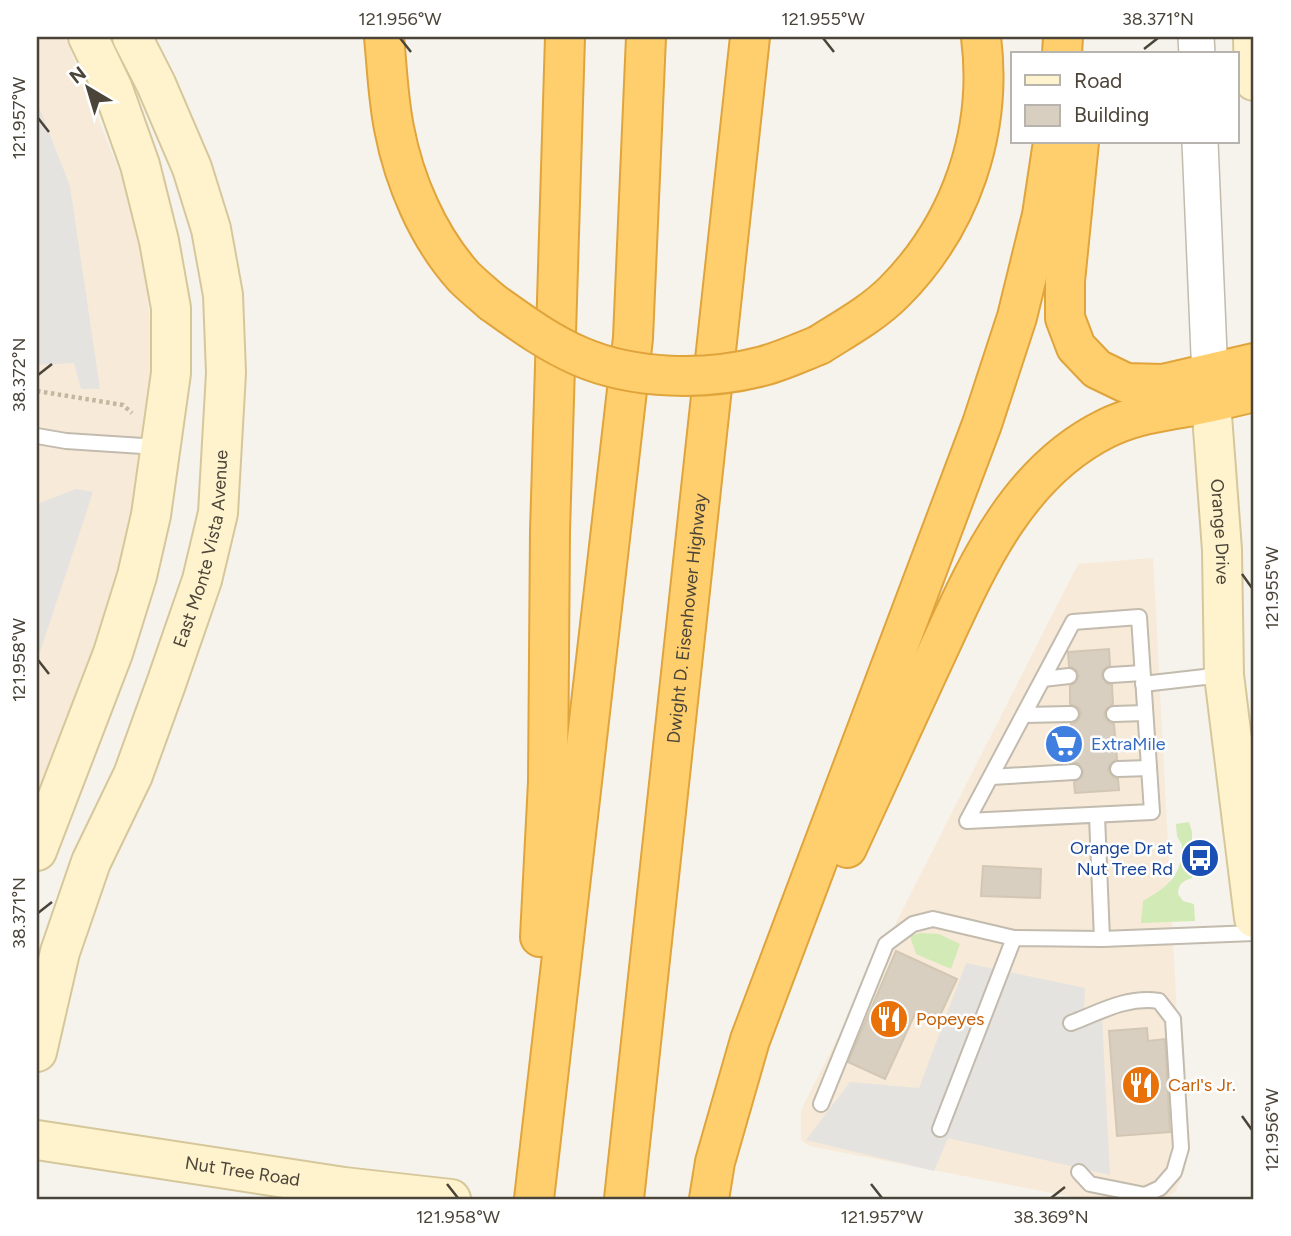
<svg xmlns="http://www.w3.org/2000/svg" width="1291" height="1236" font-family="Figtree,sans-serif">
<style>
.commercial{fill:#f7ead8}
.green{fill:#d2eab5}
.parking{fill:#e5e3e0}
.building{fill:#d8cfc1;stroke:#d3c7b4;stroke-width:2}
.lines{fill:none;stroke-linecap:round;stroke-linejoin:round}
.service-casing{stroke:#c2bbae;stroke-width:18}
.tertiary-casing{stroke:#c2bbae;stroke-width:38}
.secondary-casing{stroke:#d6c79b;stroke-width:42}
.motorway-casing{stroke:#e0a43c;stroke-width:42}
.path{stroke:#c4b79f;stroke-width:4.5;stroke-dasharray:3.5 3.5;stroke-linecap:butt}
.service{stroke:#fff;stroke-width:14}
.tertiary{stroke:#fff;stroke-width:35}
.secondary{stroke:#fff3cd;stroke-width:38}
.motorway{stroke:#ffcf6e;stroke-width:38}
.motorway-bridge-casing{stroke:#e0a43c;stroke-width:42;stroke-linecap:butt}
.motorway-bridge{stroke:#ffcf6e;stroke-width:38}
.ticks{fill:none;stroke:#4b4439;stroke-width:2.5}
.labels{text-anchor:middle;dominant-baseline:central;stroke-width:5;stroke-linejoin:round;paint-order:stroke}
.street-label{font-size:18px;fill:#4b4439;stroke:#fff}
.shop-label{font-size:18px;fill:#366cbe;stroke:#fff;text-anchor:start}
.transit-label{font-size:18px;fill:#164399;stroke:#fff;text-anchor:end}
.food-label{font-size:18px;fill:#c56008;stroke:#fff;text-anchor:start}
.neatline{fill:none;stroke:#4b4439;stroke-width:2.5}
.ticks-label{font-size:18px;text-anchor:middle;fill:#4b4439}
</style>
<rect width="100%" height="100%" fill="#f6f3ec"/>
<g class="commercial">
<polygon points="37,37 65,37 139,220 155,369 128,589 37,793"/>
<polygon points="1153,558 1185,1170 1175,1192 1165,1199 1083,1199 809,1146 801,1140 801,1110 1078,564"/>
</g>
<g class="green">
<path d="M1189,822L1192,832V878C1183,881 1178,884 1178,894L1183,901L1194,904L1195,921L1141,923L1143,901C1169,886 1182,876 1182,845L1177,836L1176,824Z"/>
<polygon points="920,933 939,934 960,944 951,969 916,954 910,936"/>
</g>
<g class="parking">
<polygon points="37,102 70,186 100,389 81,389 74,363 39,365 37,383"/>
<polygon points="76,489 93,492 37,661 37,504"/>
<polygon points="966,963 1085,988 1083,1026 1102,1017 1110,1175 948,1138 934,1171 806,1140 850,1082 919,1088"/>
</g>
<g class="building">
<polygon points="1109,649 1110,665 1103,670 1102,676 1106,683 1112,685 1113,704 1106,709 1104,715 1109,722 1114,724 1117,759 1110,764 1108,770 1113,777 1118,779 1119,790 1075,793 1074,782 1082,777 1083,771 1079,764 1073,762 1073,758 1056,759 1054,729 1071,728 1071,724 1077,722 1081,714 1079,708 1070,704 1070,686 1075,683 1079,676 1076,670 1069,666 1068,652"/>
<polygon points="983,866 1041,869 1040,898 981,896"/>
<polygon points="896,951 957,979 936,1024 915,1014 885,1079 848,1062"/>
<polygon points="1147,1028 1148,1041 1165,1039 1170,1132 1117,1136 1109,1031"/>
</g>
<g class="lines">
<defs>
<g id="service">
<polyline points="37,436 66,441 158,447"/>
<polygon points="1139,617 1152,812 967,821 1073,622"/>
<polyline points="1111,675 1142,673"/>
<polyline points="1043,679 1069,676"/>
<polyline points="1143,684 1222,675"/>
<polyline points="1114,714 1145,713"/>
<polyline points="1024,715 1071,714"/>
<polyline points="1118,769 1149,768"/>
<polyline points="991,777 1074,772"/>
<polyline points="1097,816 1102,939"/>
<path d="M1071,1023C1100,1012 1127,996 1159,1001L1173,1019L1181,1148L1174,1172L1160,1188L1145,1195L1090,1184L1079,1172"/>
<polyline points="821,1104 886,944 913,924 933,919 1014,938"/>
<polyline points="940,1129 1014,938 1102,939 1254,933"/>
</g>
<g id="tertiary">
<polyline points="1196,37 1197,54"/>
<polyline points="1200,142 1211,401"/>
</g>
<g id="secondary">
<polyline points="1253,37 1254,81"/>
<path id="s1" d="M1211,402L1222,550L1224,675L1254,918"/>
<polyline points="37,851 113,653 137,576 151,515 171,373 171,308 159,241 140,165 113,89 88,37"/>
<path id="s2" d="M37,1052L60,952L91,862L133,775L166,684L202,580L218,513L226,373L223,295L211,229L192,168L156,84L132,37"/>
<path id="s3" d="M37,1140L344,1187L451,1199"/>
</g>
<g id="motorway">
<path d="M384,37C387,67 388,98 394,128C404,181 428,237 464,277C473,286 483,294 492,302"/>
<polyline points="1062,54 1063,37"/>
<polyline points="1079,142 1065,281 1065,318 1076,347 1097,369 1126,383 1163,384 1254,363"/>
<path d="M819,345C844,329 872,314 894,292C961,225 993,131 981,37"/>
<path d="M847,848C874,790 900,732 927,674C970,583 1009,477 1105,429C1131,416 1153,413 1181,408C1206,404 1230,398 1254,392"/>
<polyline points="540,937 548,782 550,531 565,37"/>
<polyline points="534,1199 633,338 646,37"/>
<path id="s4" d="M624,1199L750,37"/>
<polyline points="709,1199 715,1162 750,1040 982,424 1017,317 1042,215 1053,142"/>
</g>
</defs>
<use href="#service" class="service-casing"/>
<use href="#tertiary" class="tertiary-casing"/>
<use href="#secondary" class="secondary-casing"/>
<use href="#motorway" class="motorway-casing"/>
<polyline class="path" points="37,391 123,405 132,413"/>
<use href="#service" class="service"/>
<use href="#tertiary" class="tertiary"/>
<use href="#secondary" class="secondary"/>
<use href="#motorway" class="motorway"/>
<defs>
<path id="motorway-bridge" d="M492,302C520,322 547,342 579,356C634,380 706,381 763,366C782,361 801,352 819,345"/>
</defs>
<use href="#motorway-bridge" class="motorway-bridge-casing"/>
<use href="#motorway-bridge" class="motorway-bridge"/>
</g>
<path class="ticks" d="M400,38L411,52M823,38L834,52M1144,49L1158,38M38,118L49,132M38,375L52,364M1242,574L1252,588M38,660L49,674M38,913L52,902M1242,1116L1252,1130M447,1184L458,1198M871,1184L882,1198M1051,1198L1065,1187"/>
<defs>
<symbol id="supermarket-disc" viewBox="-11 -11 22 22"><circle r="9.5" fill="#3f7fe0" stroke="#fff"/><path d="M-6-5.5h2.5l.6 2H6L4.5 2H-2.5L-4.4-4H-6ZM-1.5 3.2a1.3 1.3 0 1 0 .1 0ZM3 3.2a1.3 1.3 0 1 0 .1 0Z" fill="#fff"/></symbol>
<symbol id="bus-disc" viewBox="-11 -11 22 22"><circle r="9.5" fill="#1a4fb4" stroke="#fff"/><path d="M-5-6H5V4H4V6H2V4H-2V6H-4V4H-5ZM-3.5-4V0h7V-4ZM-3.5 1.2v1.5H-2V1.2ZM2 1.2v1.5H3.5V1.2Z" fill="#fff"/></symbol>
<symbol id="restaurant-disc" viewBox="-11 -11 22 22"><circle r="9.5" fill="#e8710a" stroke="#fff"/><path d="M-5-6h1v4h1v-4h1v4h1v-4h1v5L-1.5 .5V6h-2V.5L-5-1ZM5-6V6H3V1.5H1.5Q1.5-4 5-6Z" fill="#fff"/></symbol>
</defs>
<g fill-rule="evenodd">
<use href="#supermarket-disc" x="1042" y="722" width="44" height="44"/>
<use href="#bus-disc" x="1178" y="836" width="44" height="44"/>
<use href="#restaurant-disc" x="867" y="997" width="44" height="44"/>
<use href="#restaurant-disc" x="1119" y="1063" width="44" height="44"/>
</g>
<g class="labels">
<g class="street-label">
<text stroke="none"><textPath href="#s1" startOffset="130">Orange Drive</textPath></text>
<text stroke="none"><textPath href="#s2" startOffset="532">East Monte Vista Avenue</textPath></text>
<text stroke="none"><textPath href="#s4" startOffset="584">Dwight D. Eisenhower Highway</textPath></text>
<text stroke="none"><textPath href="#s3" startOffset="208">Nut Tree Road</textPath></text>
</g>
<g class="shop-label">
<text x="1091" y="744">ExtraMile</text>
</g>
<g class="transit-label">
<text x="1173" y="848">Orange Dr at<tspan x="1173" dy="21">Nut Tree Rd</tspan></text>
</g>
<g class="food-label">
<text x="916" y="1019">Popeyes</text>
<text x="1168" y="1085">Carl's Jr.</text>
</g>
</g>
<rect width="1291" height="1236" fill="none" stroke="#ffffff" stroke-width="77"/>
<rect x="1011" y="52" width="228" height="91" fill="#ffffff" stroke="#b7b4b0" stroke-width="2"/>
<rect x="1025" y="75" width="35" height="10" fill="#fff3cd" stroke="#b7b4b0" stroke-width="2"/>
<text x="1074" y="88" font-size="21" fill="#4b4439">Road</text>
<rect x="1025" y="105" width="35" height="21" fill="#d8cfc1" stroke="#b7b4b0" stroke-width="2"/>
<text x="1074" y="122" font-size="21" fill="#4b4439">Building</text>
<g transform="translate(88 88) rotate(322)" stroke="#ffffff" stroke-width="5" paint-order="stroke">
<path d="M0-5L12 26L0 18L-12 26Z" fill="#4b4439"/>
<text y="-10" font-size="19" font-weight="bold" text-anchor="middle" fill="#4b4439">N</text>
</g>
<rect x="38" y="38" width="1214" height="1160" class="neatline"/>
<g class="ticks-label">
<text x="400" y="25">121.956°W</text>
<text x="823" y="25">121.955°W</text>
<text x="1158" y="25">38.371°N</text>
<text transform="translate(19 118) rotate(-90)" y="6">121.957°W</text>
<text transform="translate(19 375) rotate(-90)" y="6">38.372°N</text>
<text transform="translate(1272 588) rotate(-90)" y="6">121.955°W</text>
<text transform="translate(19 660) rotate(-90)" y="6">121.958°W</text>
<text transform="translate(19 913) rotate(-90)" y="6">38.371°N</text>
<text transform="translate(1272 1130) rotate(-90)" y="6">121.956°W</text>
<text x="458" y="1223">121.958°W</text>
<text x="882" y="1223">121.957°W</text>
<text x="1051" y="1223">38.369°N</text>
</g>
</svg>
